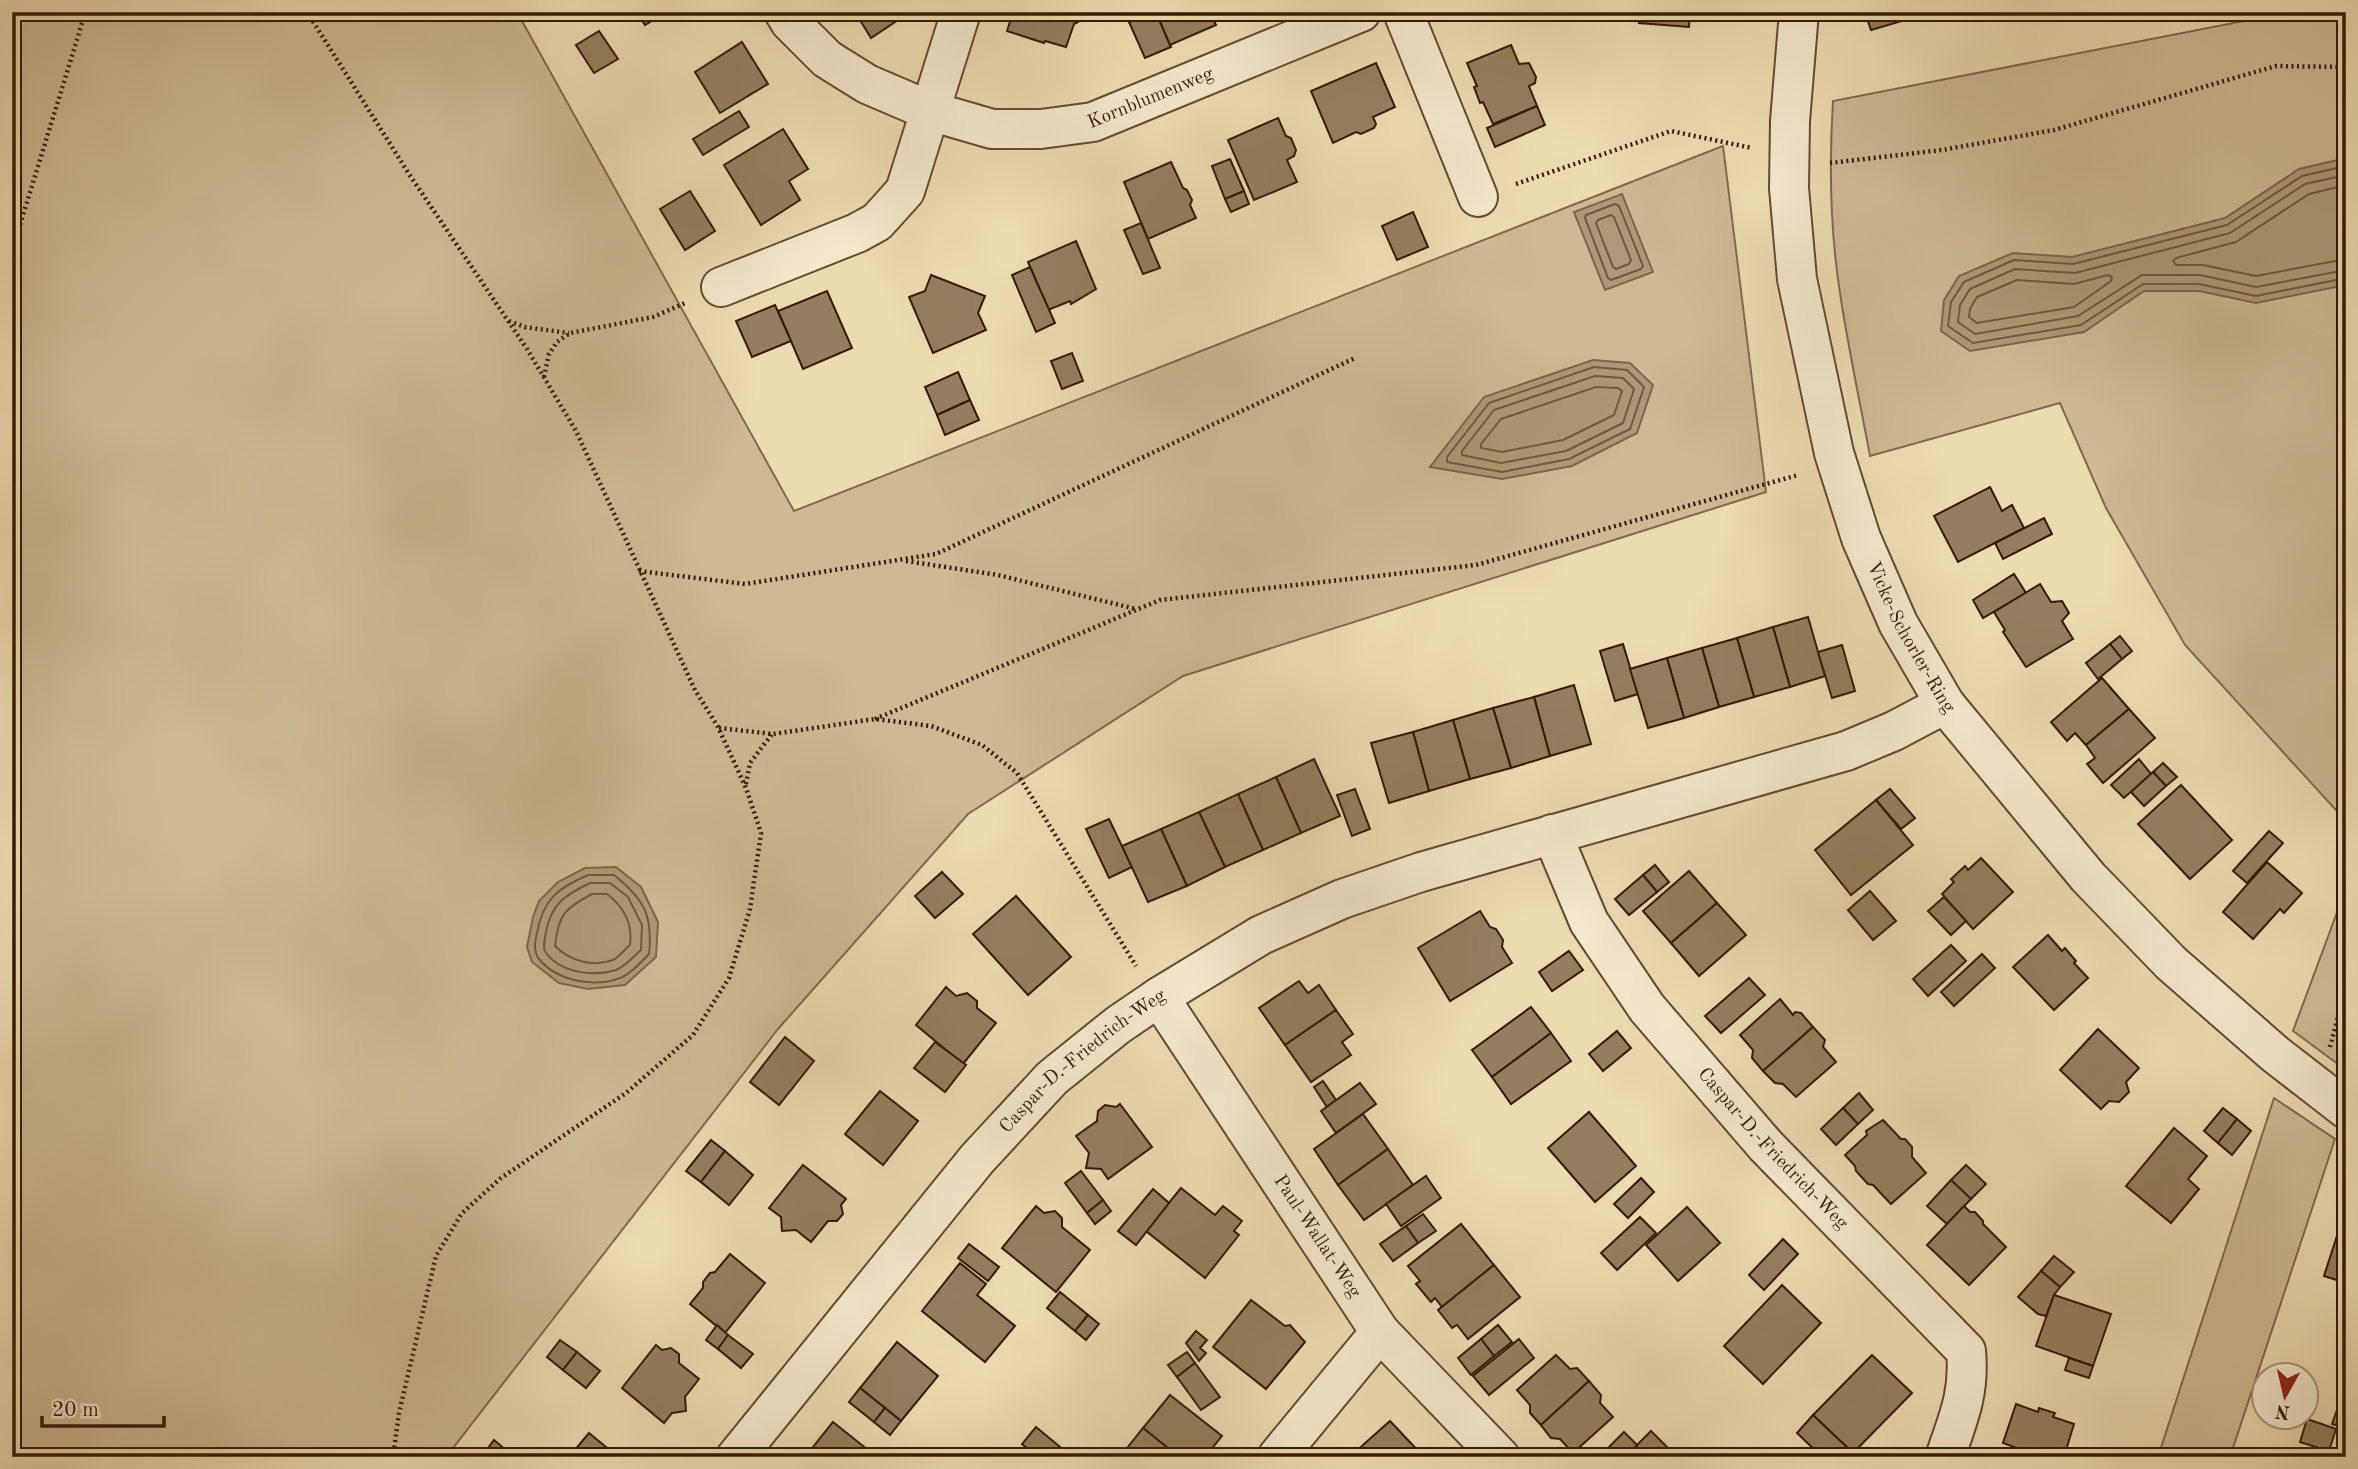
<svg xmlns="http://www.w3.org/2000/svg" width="2358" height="1469" font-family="'Old Standard TT',serif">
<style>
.green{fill:#cdb994;stroke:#806a4d;stroke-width:2}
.water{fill:#ad9977;stroke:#7d664a;stroke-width:2}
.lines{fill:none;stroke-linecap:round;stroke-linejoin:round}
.shore{stroke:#705a3e;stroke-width:2}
.building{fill:#947e5f;stroke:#341a06;stroke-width:2}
.minor-casing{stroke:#624a31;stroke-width:42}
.path{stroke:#341a06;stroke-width:4.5;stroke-dasharray:2 3.5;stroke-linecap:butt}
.minor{stroke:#f3e7cc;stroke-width:38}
.labels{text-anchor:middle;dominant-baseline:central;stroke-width:6;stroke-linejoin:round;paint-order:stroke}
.street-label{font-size:19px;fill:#341a06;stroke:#f3e7cc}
</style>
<rect width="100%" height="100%" fill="#ecdab1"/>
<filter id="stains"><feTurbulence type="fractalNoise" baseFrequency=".00286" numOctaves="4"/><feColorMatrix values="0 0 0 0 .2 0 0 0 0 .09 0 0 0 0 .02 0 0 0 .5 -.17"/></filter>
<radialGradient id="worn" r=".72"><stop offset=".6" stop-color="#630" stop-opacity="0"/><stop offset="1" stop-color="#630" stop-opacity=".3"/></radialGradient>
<g class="green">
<polygon points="12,12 517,12 794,511 1723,146 1766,492 1183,676 968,814 778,1029 446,1457 12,1457"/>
<path d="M2249,20H2346V821L2185,645L2106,508L2060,403L1870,456C1860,402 1848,347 1840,293C1830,229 1829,165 1833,101Z"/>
<polygon points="2346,888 2346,1070 2293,1031"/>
<polygon points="2274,1098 2335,1139 2230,1457 2158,1457"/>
</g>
<g class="water">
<polygon points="2346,158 2346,285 2256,303 2199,291 2144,291 2084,332 1970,351 1941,331 1944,300 1959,276 2013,253 2072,257 2225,218 2299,169"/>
<polygon points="1622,194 1653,272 1605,290 1574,212"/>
<polygon points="1593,360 1630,363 1653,385 1637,433 1572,466 1502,479 1430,467 1484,397"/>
<polygon points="616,867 641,887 658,922 656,957 625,985 588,989 559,983 532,962 527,947 533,917 539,901 558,882 585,868"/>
</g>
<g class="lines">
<g class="shore">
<polyline points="2346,166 2302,176 2227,225 2073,264 2014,260 1964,282 1951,302 1948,326 1973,343 2081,325 2143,284 2199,284 2256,296 2346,278"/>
<polyline points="2346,175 2305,184 2230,233 2075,273 2015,269 1970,289 1960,305 1958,322 1975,334 2078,316 2142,275 2200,275 2256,287 2346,270"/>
<polyline points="2346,185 2309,194 2236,242 2176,258 2173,261 2176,265 2203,265 2256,276 2346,259"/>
<polygon points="1615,204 1619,206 1643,266 1641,269 1611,280 1608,278 1585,218 1586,215"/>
<polygon points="1611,215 1614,217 1631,260 1629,264 1616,269 1613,267 1596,223 1598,220"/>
<polygon points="2108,275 2112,277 2111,281 2074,307 1977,323 1969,317 1970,309 1977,297 2017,280 2074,284"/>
<polygon points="1594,367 1627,370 1644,387 1630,429 1569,459 1502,472 1447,462 1447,457 1489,403"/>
<polygon points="1595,376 1623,378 1634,389 1623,423 1566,451 1501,463 1462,455 1462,451 1494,410"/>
<polygon points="1596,387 1618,388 1622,391 1614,415 1563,440 1502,452 1481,448 1481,444 1501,419"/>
<path d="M588,875H614C644,899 653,915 649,954C642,961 630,975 620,978C594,988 557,981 539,959C533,951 535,941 537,933C543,899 558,888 588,875Z"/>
<path d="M590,883H610L628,897L642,925L641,950C634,956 625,967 616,970C594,977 561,973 546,953C542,947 545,939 546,932C551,904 565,895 590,883Z"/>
<path d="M592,894H607C624,907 633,923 630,945C625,949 619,957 613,960C592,968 569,960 555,946C558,915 565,908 592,894Z"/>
</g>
</g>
<g class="building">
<polygon points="637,12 666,12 645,25"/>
<polygon points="855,12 910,12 871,38"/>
<polygon points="1013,12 1081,12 1078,22 1074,24 1066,47 1045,41 1044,43 1007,31"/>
<polygon points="1127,12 1145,12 1147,15 1129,22"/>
<polygon points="1145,12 1156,12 1171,47 1145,58 1129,22 1147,15"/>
<polygon points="1156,12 1210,12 1216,25 1170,45"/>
<polygon points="1640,12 1690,12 1689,27 1639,23"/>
<polygon points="1865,12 1903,12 1905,20 1871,30"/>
<polygon points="1903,12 1928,12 1928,14 1905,20"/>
<polygon points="599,31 618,59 594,73 576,45"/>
<polygon points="742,42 768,84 720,113 695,72"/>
<polygon points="1511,45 1519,64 1529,63 1536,77 1535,83 1529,86 1537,106 1493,124 1483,102 1480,103 1474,87 1477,86 1467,63"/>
<polygon points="1376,63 1395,107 1373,117 1376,124 1374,128 1361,134 1356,132 1333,143 1311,91"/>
<polygon points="1537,106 1545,125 1495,147 1487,128"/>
<polygon points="739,111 749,127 703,155 693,139"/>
<polygon points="1278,118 1286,136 1291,138 1296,150 1294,156 1287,160 1297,182 1254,200 1228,140"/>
<polygon points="783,129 808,169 789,181 800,200 761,225 724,165"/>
<polygon points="1230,159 1244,191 1225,199 1212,166"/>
<polygon points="1171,162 1183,188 1187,190 1192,200 1190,205 1196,218 1148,239 1124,182"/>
<polygon points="690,191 715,231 685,250 660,209"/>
<polygon points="1244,191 1249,204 1231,212 1225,199"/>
<polygon points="1413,212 1428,247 1397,260 1382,226"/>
<polygon points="1141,223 1160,268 1143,274 1124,230"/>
<polygon points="1076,241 1096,289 1071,304 1070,301 1048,310 1028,262"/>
<polygon points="1030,267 1055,323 1036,332 1012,275"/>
<polygon points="931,275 985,296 978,313 986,330 933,353 909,297 925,291"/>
<polygon points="827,291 852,348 803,369 778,311"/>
<polygon points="775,305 791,341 752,357 736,321"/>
<polygon points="1072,353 1083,381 1062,389 1051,361"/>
<polygon points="958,372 970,400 937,415 925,387"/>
<polygon points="970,400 979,420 945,435 937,415"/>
<polygon points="1990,487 2002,511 2012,505 2024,528 1958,562 1934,516"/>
<polygon points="2044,518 2052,534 2003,559 1995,543"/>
<polygon points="2014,574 2026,593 1983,618 1973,600"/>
<polygon points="2040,584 2051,602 2062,601 2069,613 2062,621 2073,639 2026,667 2003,632 2005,630 1994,612"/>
<polygon points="1808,617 1825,676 1790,687 1773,627"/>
<polygon points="1773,627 1790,687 1754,697 1737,638"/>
<polygon points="2120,636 2132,651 2122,659 2110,644"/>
<polygon points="1737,638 1754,697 1719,707 1702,648"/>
<polygon points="1623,644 1638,694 1615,701 1600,651"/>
<polygon points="2110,644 2122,659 2098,679 2086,663"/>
<polygon points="1842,645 1855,691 1832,698 1818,652"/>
<polygon points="1702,648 1719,707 1684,718 1667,658"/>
<polygon points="1667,658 1684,718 1648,728 1630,669"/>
<polygon points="2102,678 2129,709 2086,745 2075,733 2067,741 2051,722"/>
<polygon points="1574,685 1591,744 1550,756 1534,697"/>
<polygon points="1534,697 1550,756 1511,768 1493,708"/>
<polygon points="1493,708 1511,768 1470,779 1453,720"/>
<polygon points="2129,709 2155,738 2103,783 2087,764 2095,758 2086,745"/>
<polygon points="1453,720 1470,779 1429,791 1413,732"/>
<polygon points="1413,732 1429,791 1389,803 1371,743"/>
<polygon points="1314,759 1340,816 1301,833 1276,777"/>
<polygon points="2139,759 2151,774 2124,798 2111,785"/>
<polygon points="2163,763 2177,777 2166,786 2153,772"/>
<polygon points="2153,772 2166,786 2144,806 2131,792"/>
<polygon points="1276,777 1301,833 1263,850 1238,794"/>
<polygon points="2181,785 2232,840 2190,879 2138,824"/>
<polygon points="1355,789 1370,829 1352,836 1337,795"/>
<polygon points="1890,789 1915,818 1901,829 1876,800"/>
<polygon points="1238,794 1263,850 1225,867 1199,812"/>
<polygon points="1876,800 1913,845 1851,895 1815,850"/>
<polygon points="1199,812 1225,867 1187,886 1161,829"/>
<polygon points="1109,819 1132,867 1109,878 1086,829"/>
<polygon points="1161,829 1187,886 1148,902 1122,846"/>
<polygon points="2269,831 2283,843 2247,883 2233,871"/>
<polygon points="1981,858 2013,892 1973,929 1942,894 1954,882 1951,879 1965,866 1968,870"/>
<polygon points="2267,862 2302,893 2284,913 2280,909 2253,939 2223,912"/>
<polygon points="1655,865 1669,882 1657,892 1643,875"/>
<polygon points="1689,871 1717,903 1671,943 1643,911"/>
<polygon points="942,872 963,894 935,918 915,896"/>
<polygon points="1643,875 1657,892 1629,915 1615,899"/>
<polygon points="1870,891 1896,921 1873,940 1848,910"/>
<polygon points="1016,896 1071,957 1028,995 973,934"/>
<polygon points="1944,897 1966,921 1951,935 1928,911"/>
<polygon points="1717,903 1746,935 1699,976 1671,943"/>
<polygon points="1480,911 1490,927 1496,929 1503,940 1502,947 1512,963 1450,1001 1418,948"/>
<polygon points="2048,935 2062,951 2065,948 2076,961 2074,963 2088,978 2054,1010 2013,967"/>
<polygon points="1951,945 1966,961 1928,996 1913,979"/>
<polygon points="1569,951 1583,970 1552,991 1539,972"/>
<polygon points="1982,954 1995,968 1954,1006 1941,992"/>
<polygon points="1749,978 1765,995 1721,1033 1705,1016"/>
<polygon points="1299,981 1308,993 1319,985 1336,1010 1285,1045 1259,1008"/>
<polygon points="946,987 956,996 967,993 977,1001 977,1008 996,1023 963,1064 916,1025"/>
<polygon points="1780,999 1793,1015 1795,1012 1801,1013 1813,1027 1763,1071 1752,1058 1753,1050 1740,1035"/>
<polygon points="1531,1007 1551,1033 1492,1077 1472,1050"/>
<polygon points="1336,1010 1353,1034 1342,1042 1351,1055 1311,1082 1285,1045"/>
<polygon points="1813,1027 1825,1040 1823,1047 1836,1062 1796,1097 1783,1084 1775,1083 1763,1071"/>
<polygon points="2098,1029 2139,1068 2126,1082 2129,1092 2119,1102 2109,1101 2101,1109 2060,1070"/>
<polygon points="1617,1031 1631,1048 1603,1071 1589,1054"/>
<polygon points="1551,1033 1571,1061 1511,1104 1492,1077"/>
<polygon points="785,1037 814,1061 779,1105 750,1082"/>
<polygon points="935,1042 966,1065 945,1092 914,1068"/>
<polygon points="1323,1081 1336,1100 1327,1107 1314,1087"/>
<polygon points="1360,1083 1376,1104 1336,1133 1321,1111"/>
<polygon points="880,1091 918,1121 883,1165 845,1134"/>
<polygon points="1859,1093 1873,1110 1858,1124 1843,1108"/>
<polygon points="1120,1104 1152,1147 1108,1179 1101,1169 1086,1168 1089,1153 1076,1136 1097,1121 1098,1111 1105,1105 1116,1107"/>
<polygon points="1843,1108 1858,1124 1836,1145 1821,1129"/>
<polygon points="2223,1108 2237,1119 2218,1143 2204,1131"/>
<polygon points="1589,1112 1636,1166 1595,1202 1548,1148"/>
<polygon points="1363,1114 1388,1149 1338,1185 1314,1149"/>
<polygon points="2237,1119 2251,1131 2232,1155 2218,1143"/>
<polygon points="1883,1120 1901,1139 1905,1139 1912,1147 1912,1157 1926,1173 1891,1204 1873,1185 1868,1184 1856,1171 1855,1166 1845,1155 1867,1135 1866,1131"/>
<polygon points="2174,1128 2207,1156 2188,1179 2199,1189 2171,1223 2126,1186"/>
<polygon points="711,1140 725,1151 701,1182 686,1171"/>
<polygon points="1388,1149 1413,1185 1364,1220 1338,1185"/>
<polygon points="725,1151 753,1175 729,1205 701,1182"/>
<polygon points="803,1165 846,1199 841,1205 843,1214 837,1221 828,1221 811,1242 796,1230 782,1231 781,1217 769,1208"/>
<polygon points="1966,1165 1986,1184 1971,1199 1951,1180"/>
<polygon points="1081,1171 1103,1200 1087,1213 1065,1183"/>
<polygon points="1426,1176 1441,1198 1401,1226 1386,1204"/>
<polygon points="1641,1178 1654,1192 1628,1218 1614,1204"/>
<polygon points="1951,1180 1971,1199 1947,1224 1927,1206"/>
<polygon points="1181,1188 1215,1215 1223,1206 1242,1221 1234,1231 1239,1235 1205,1278 1146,1231"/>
<polygon points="1153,1189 1169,1203 1136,1245 1118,1231"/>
<polygon points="1103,1200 1111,1211 1095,1224 1087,1213"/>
<polygon points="1036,1206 1044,1213 1055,1211 1062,1218 1062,1227 1090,1250 1056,1292 1002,1248"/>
<polygon points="1964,1206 1970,1212 1975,1212 1983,1221 1983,1224 2006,1247 1969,1285 1927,1245"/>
<polygon points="1687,1207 1720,1243 1678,1281 1646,1245"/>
<polygon points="2346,1208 2346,1283 2324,1276"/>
<polygon points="1423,1214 1436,1231 1418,1243 1406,1226"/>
<polygon points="1640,1217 1656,1233 1617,1270 1601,1253"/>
<polygon points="1461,1224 1494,1265 1442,1307 1435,1298 1431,1302 1416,1284 1420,1281 1408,1266"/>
<polygon points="1406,1226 1418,1243 1393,1261 1380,1244"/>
<polygon points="1783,1239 1798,1254 1764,1290 1749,1275"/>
<polygon points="969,1244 999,1267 988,1281 958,1258"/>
<polygon points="730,1254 765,1283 725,1333 690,1304 703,1288 703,1282 710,1273 715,1272"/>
<polygon points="2054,1256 2074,1272 2060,1287 2041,1271"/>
<polygon points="960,1263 986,1284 977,1295 1015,1326 985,1362 922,1311"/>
<polygon points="1494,1265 1520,1297 1468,1339 1457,1325 1452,1328 1438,1310"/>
<polygon points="2041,1271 2060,1287 2054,1295 2046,1316 2038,1314 2018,1297"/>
<polygon points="1782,1285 1821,1323 1763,1384 1724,1346"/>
<polygon points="1060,1292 1088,1315 1075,1331 1047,1308"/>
<polygon points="2054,1295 2111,1314 2093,1366 2036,1346"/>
<polygon points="1251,1300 1285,1326 1290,1325 1305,1342 1266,1389 1213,1347"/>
<polygon points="1088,1315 1099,1324 1086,1340 1075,1331"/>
<polygon points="717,1325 728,1335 718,1349 706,1340"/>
<polygon points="1498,1325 1512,1342 1494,1356 1481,1339"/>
<polygon points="1196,1331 1207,1340 1200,1348 1206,1353 1199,1361 1186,1343"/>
<polygon points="728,1335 753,1354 741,1368 718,1349"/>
<polygon points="1481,1339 1494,1356 1471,1375 1458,1358"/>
<polygon points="1519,1339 1534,1358 1489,1395 1473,1376"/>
<polygon points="560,1340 577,1352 563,1370 547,1357"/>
<polygon points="897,1342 938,1376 901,1421 860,1388"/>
<polygon points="656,1345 662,1350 671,1348 679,1354 679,1363 699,1379 685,1397 686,1411 672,1413 664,1423 622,1388"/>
<polygon points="577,1352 600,1371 586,1388 563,1370"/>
<polygon points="1187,1352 1195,1363 1177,1377 1168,1365"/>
<polygon points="1556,1355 1570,1369 1577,1368 1589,1381 1541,1425 1530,1413 1530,1405 1517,1390"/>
<polygon points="1872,1355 1912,1393 1853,1453 1813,1415"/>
<polygon points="2069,1358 2093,1366 2089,1378 2065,1370"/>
<polygon points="1195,1363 1220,1397 1201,1410 1177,1377"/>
<polygon points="1589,1381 1601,1395 1600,1403 1613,1417 1573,1453 1560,1439 1551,1438 1541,1425"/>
<polygon points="860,1388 885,1408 874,1422 849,1402"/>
<polygon points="1170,1395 1222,1436 1205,1457 1179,1457 1143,1428"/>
<polygon points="2016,1404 2038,1412 2039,1408 2055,1413 2053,1417 2074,1424 2064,1457 2028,1457 2023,1455 2025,1451 2003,1443"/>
<polygon points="2338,1407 2346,1409 2346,1428 2332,1424"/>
<polygon points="885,1408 901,1421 890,1435 874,1422"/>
<polygon points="1813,1415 1853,1453 1850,1457 1822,1457 1797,1433"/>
<polygon points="2307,1419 2336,1429 2329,1451 2300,1442"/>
<polygon points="1390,1421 1423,1456 1429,1450 1435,1457 1359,1457 1355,1452"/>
<polygon points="833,1422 873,1454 871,1457 805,1457"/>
<polygon points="1036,1427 1071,1456 1071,1457 1038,1457 1022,1444"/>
<polygon points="1143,1428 1179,1457 1120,1457"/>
<polygon points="1651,1431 1671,1451 1665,1457 1646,1457 1636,1446"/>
<polygon points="1624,1432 1637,1445 1625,1457 1617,1457 1608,1448"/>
<polygon points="589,1433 618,1457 569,1457"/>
<polygon points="494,1440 511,1454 509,1457 483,1455"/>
</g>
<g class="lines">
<defs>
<g id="minor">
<path id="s1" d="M784,12L790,22L827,59L867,84L930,111L992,129H1041L1093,122L1361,12"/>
<polyline points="1403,12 1478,197"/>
<path id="s2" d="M1799,12L1790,121L1789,188L1797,279L1834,453L1861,538L1898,623L1945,704L2088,877L2171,963L2275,1054L2346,1109"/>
<polyline points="721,287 857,233 877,222 905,191 961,12"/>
<path id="s3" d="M1552,834L1589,922L1647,1008L1766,1146L1966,1351C1970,1393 1958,1419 1945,1457"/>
<path id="s4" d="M1159,997L1380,1332L1500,1457"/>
<path id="s5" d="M736,1457L977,1159L1052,1078L1118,1025L1159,997L1261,935L1342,899L1421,872L1846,751L1894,731L1945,704"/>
<polyline points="1277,1457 1380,1332"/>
</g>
</defs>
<use href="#minor" class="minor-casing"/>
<g class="path">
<polyline points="307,12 409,174 527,349 576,431 695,690 718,727 746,788 761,833 750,909 729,978 693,1035 626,1093 501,1178 462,1213 436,1256 399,1413 393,1457"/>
<polyline points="1830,163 1942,150 2054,130 2276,66 2346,67"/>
<polyline points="1516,184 1671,131 1752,148"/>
<polyline points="12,251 83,20 57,12"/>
<polyline points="509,321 525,327 569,333"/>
<polyline points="544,377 549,354 557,342 570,333 653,317 685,303"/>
<polyline points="906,561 998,575 1136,609"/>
<polyline points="639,571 745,584 936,554 1355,358"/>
<polyline points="875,719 1160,600 1476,565 1798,475"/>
<polyline points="719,728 773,734 875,719 931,726 982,745 1017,773 1136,966"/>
<polyline points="746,784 750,763 772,734"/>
<polyline points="2330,1047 2346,987"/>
</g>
<use href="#minor" class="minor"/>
</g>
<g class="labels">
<g class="street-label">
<text stroke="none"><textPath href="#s1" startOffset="408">Kornblumenweg</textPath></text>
<text stroke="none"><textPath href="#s2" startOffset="646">Vicke-Schorler-Ring</textPath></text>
<text stroke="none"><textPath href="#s5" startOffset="528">Caspar-D.-Friedrich-Weg</textPath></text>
<text stroke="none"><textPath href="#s3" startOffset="388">Caspar-D.-Friedrich-Weg</textPath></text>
<text stroke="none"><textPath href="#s4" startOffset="287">Paul-Wallat-Weg</textPath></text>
</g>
</g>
<rect width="2358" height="1469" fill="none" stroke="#ecdab1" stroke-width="42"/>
<rect x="14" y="14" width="2330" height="1441" fill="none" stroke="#341a06" stroke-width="3.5"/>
<rect x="21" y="21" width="2316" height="1427" fill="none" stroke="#341a06" stroke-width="2"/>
<g transform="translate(2285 1396) rotate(188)"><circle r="33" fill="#f3e7cc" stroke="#a7957d" stroke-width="2"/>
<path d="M0-5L12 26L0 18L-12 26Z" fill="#8f2418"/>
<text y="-10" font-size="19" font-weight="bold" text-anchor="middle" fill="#341a06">N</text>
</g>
<path d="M42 1416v10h122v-10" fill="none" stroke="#341a06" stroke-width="3.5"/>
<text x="52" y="1416" font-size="21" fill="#341a06" stroke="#f3e7cc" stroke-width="5" paint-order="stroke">20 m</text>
<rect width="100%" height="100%" filter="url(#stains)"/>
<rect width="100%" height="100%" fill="url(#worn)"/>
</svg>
